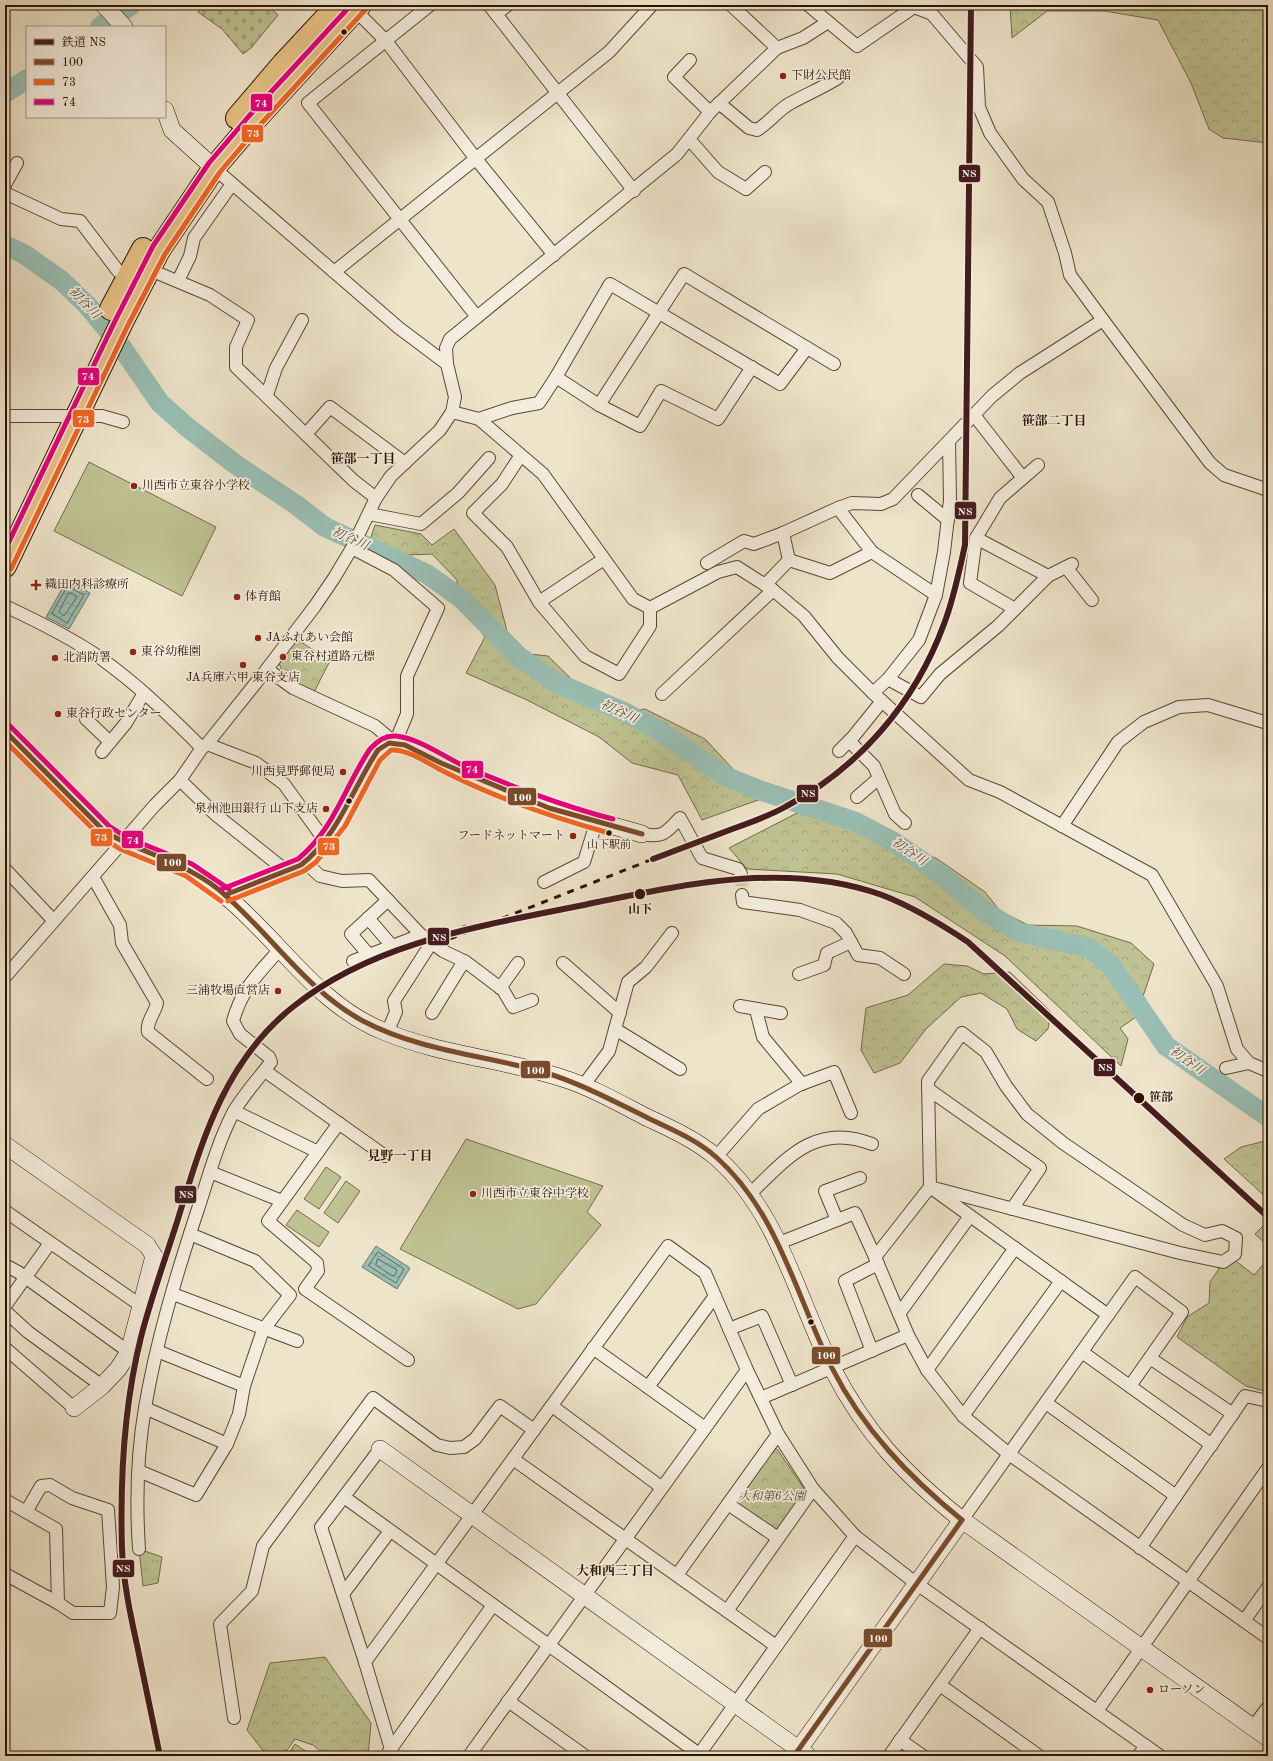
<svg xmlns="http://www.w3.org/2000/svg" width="1273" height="1761" font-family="'Old Standard TT','Noto Serif JP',serif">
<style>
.forest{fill:url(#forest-crowns);stroke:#766a49}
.cemetery{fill:url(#cemetery-stones);stroke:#766a49}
.garden{fill:#bfc292;stroke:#766a49}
.water{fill:url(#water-waves);stroke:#6e7a6c}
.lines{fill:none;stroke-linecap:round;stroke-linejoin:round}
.shore{stroke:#63685a;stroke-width:1}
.stream{stroke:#6e7a6c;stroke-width:3.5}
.river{stroke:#99bfb4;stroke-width:20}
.street-tunnel{stroke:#d1c4ac;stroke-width:12;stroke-dasharray:12 6;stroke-linecap:butt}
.street-casing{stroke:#5d4632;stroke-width:14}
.secondary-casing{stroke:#2d1200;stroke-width:18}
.highway-casing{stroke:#2d1200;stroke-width:24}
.street{stroke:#f4eddd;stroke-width:12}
.secondary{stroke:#f4eddd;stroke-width:17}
.highway{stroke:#e7c285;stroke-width:22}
.rail{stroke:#2d1200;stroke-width:3;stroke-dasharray:7 7;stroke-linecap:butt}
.bus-1-casing{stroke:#f4eddd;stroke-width:8}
.bus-2-casing{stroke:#f4eddd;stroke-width:8}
.bus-3-casing{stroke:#f4eddd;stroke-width:8}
.bus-1{stroke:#7a4b2a;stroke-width:5}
.bus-2{stroke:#f26522;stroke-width:5}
.bus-3{stroke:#e5007d;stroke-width:5}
.rail-1-casing{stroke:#f4eddd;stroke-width:9}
.rail-1{stroke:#451c1d;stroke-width:6}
.bus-dot{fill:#2d1200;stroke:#f4eddd;stroke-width:1.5}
.poi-dot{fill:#8f2418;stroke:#f4eddd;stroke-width:1.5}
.labels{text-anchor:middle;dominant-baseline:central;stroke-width:3.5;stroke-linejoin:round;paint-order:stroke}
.bus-label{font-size:11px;fill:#2d1200;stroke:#f4eddd}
.poi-label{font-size:12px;fill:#2d1200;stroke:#f4eddd;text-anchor:start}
.stop-label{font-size:12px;font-weight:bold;fill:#2d1200;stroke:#f4eddd}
.park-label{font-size:12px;font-style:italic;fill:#605033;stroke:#f4eddd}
.water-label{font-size:13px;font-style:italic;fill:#534f3f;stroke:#f4eddd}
.neighbourhood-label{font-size:13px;font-weight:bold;fill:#2d1200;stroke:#f4eddd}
.line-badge{stroke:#f4eddd;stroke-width:1.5}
.badge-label{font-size:11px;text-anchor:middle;font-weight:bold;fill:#fff}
</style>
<defs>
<pattern id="forest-crowns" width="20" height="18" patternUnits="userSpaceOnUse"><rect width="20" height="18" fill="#bfc292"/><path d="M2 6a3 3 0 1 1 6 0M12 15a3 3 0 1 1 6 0" fill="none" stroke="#a4a67c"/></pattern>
<pattern id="cemetery-stones" width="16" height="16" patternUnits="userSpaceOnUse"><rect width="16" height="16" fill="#bfc292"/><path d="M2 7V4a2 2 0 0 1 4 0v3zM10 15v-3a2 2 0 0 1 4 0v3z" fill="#a4a67c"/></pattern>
<pattern id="water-waves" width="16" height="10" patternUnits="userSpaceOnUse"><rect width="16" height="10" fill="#99bfb4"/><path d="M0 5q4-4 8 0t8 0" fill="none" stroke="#84a399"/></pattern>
</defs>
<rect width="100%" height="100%" fill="#eee4ca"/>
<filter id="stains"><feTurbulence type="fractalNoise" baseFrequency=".005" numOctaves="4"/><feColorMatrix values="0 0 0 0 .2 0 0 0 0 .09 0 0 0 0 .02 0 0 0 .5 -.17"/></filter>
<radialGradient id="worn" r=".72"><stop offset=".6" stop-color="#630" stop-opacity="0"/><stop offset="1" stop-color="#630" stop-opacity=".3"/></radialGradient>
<g class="forest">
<polygon points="1010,5 1268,5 1268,143 1223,138 1209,129 1191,83 1158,20 1104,11 1047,11 1012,38"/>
<polygon points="375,525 421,534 432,545 454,529 495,585 507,631 529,654 548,656 606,713 645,709 705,739 761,799 702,820 678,775 632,763 599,737 527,700 466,673 485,637 458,603 457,580 432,554 407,555 370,540"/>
<polygon points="295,638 330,661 314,692 284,677 278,660"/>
<polygon points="801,811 936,858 985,892 1000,911 1028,925 1077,926 1131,943 1154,964 1136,1017 1120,1028 1128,1039 1121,1066 1005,956 915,897 837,874 747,869 729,848"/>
<polygon points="944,964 967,966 984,974 1010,972 1051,1012 1048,1029 1036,1041 1017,1029 1007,1009 981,993 961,997 926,1029 900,1063 874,1073 861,1050 866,1008 908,995"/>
<polygon points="1265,1141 1268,1141 1268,1199 1224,1159 1241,1147"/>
<polygon points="1264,1225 1268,1229 1268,1246 1255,1234"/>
<polygon points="1228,1255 1254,1275 1268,1259 1268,1392 1246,1386 1177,1337 1187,1317 1209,1303 1210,1282"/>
<polygon points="777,1449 807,1493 780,1533 738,1506 737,1501 773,1450"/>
<polygon points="139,1549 162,1557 158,1583 143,1586"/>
<polygon points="325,1657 371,1723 368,1756 326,1756 313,1745 295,1739 283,1756 264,1756 265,1753 247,1730 270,1663"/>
</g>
<g class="cemetery">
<polygon points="201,5 267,5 278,15 251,48 243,54 222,29 198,12"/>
<polygon points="295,1744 313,1756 287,1756"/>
</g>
<g class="garden">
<polygon points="89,462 216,527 182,596 54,531"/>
<polygon points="466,1139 603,1186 587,1212 601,1225 536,1304 518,1309 400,1249"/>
<polygon points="326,1167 341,1177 319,1209 304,1199"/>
<polygon points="346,1181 360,1191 338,1223 324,1213"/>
<polygon points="297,1210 329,1232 319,1247 286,1225"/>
</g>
<g class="water">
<polygon points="67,580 90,593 69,629 46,617"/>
<polygon points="376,1246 410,1268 397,1289 362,1267"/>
</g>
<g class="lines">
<g class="shore">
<polygon points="68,586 84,595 67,623 52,614"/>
<polygon points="69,593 72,593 77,597 64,616 59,612"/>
<polygon points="378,1252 404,1269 396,1283 369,1266"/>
<polygon points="378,1259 397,1270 395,1275 392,1276 376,1265"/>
</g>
<polyline class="stream" points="5,1752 9,1756"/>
<g class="river">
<polyline points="100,27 131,5"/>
<polyline points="5,93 27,79"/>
<polyline points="5,245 24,254 62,281 87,305 118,342 160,403 187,427 235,464 295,504 325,527 427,574 463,600 518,656 555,682 626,713 656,729 727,777 759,790 856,822 894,842 940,874 983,910 1018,932 1087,947 1110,964 1166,1046 1268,1117"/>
</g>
<polyline class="street-tunnel" points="741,874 742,895"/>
<defs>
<g id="street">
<polyline points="430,5 308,103 477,317"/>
<polyline points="489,5 634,191"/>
<polyline points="731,5 777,48"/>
<polyline points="808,5 857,46 914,7 932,14 977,67 979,107 990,133 1023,179 1048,202 1065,253 1070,275 1103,320"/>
<polyline points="355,10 386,41 476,159 554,255"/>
<polyline points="496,14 508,5"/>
<polyline points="690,60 674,77 710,112"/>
<path d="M719,103L749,128L757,130C769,123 777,111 789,104C805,95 822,88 838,78"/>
<polyline points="689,139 718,172 746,189 765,172"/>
<polyline points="214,168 399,328 447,364 455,397 452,412 440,430 391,476 376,498 352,548 334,578 315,606 267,669 293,688 375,726 395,743 407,714 407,676 438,608 394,570 352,548"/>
<polyline points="5,185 17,163"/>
<polyline points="5,193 61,219 80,221 118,271 127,277"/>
<polyline points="148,269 210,295 248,320 236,347 236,367 354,481 376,498"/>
<polyline points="334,272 609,52 652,5"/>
<polyline points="178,281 190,256 194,238 232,184"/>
<polyline points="447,364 446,348 450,339 677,154 710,112 777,48 803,38 828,22"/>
<polyline points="556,377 610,284 780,384 807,348"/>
<polyline points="267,395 276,368 302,320"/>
<polyline points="599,405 640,426 661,391 718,419 752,367"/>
<polyline points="452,412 479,419 512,408 539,403 556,377 599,405 684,274 834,364"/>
<polyline points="974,415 1023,478"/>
<polyline points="5,416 102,416 123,422"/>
<polyline points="479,419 543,474 633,599 650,608 650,626 619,674 585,656 539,602 507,547 473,513 502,484 521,455"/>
<polyline points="306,434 330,407 405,463"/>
<polyline points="918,495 948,520"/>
<polyline points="838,508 852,503 881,504 893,499 992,396 1020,373 1103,320 1210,463 1224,475 1268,490"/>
<polyline points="369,514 421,524 458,493 489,458"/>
<polyline points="976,538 1048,576 1072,564"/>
<polyline points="789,560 830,573 872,552"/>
<polyline points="707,563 744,541 754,544 783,533"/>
<polyline points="1066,567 1092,600"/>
<polyline points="765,585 789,560 783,533 838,508 872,552 936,595 919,640 888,679"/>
<polyline points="936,595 944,552 950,500 949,441"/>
<polyline points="539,602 604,559"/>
<path d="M5,606C37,621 70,637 99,657C137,684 170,716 202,748"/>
<polyline points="650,608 718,572 737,567 773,590 804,616 838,658 873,693 969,780 1000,792 1152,875 1217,986 1237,1049 1249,1063 1268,1071"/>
<polyline points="1015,609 970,583 976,538 1000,498 1038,465"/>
<polyline points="873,693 888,679 921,697 940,674 998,626 1048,576"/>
<polyline points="662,694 773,590"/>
<polyline points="86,719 110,742"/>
<polyline points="849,741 874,766 895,814 905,823"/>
<polyline points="207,744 256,763 284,784 325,841"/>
<polyline points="839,751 853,737 882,701"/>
<polyline points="102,752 126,723 144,693"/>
<polyline points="180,780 215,814 285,870"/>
<polyline points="857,797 879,778"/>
<polyline points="1062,826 1118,742 1144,722 1179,707 1208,705 1264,722 1268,719"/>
<path d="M642,834C664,838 665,833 680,818L702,858L738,869L741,874"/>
<polyline points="305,862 320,876 342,881 369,880 421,935 443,951 466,962 503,990 513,1007 532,1000"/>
<polyline points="5,869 54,921"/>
<path d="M93,877L120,925L122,943L157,1003C155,1013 146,1022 148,1032L207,1079"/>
<polyline points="544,882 584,862 596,823"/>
<polyline points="742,895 743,902 800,910 836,923 846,933 858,955 880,958 904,974"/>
<polyline points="368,918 392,946"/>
<polyline points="369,955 351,934 388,900"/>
<polyline points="353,961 421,935"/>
<polyline points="563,963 620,1013"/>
<polyline points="799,974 824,965 827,953 851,942"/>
<polyline points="5,977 155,805 180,780 202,748 207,744 267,669"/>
<polyline points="500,988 518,963"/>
<polyline points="740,1006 781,1013"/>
<polyline points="756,1010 763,1037 802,1084"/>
<polyline points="432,1013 464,961"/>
<polyline points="615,1029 680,1069"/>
<polyline points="387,1033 396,1012 394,1001 432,942"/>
<polygon points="962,1033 986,1052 1006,1086 1027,1114 1063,1143 1183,1225 1205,1235 1222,1231 1236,1238 1235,1254 1223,1262 1180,1253 930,1187 928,1081"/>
<polyline points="1226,1068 1249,1063"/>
<polyline points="265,1071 385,1156"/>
<polyline points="583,1086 609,1051 628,982 646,967 672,933"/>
<polyline points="928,1089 1040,1168 1012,1209"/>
<polyline points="234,1111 318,1152"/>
<polyline points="339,1123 268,1221 317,1263 318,1271 305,1289 408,1360"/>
<polyline points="716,1157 758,1109 799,1085 834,1072 851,1113"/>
<polyline points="210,1172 282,1201"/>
<path d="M750,1194C787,1158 816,1122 872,1144"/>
<polyline points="5,1211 140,1305"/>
<polyline points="837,1220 825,1191 860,1178"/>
<polyline points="779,1243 855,1213 875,1257"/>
<polyline points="5,1265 18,1272 129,1352"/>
<polyline points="173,1294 297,1341"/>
<polyline points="5,1306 50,1243"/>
<polyline points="5,1311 28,1332 102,1386"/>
<polyline points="899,1314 970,1216"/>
<polyline points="1108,1315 930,1187 875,1257 908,1335 927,1370 963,1416 1009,1454 1268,1638"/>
<polyline points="729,1329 762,1316 792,1385"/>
<polyline points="5,1348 74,1408"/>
<polyline points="593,1348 705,1428"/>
<polyline points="157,1351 244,1386"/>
<polyline points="872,1351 845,1281 878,1264"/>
<polyline points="1082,1352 1212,1445"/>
<polyline points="1150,1358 1233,1414"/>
<polyline points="927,1370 1015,1248"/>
<polyline points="648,1387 715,1296"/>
<polyline points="761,1398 908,1335"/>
<polyline points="1046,1403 1176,1496"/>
<polyline points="552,1406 661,1487"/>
<polyline points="145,1408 227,1444"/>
<polyline points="963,1416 1061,1281"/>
<polyline points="380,1449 321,1527 365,1662 393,1756"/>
<polyline points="513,1459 776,1646"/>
<polyline points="139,1471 196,1495 227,1444 239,1414 244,1386 263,1330 290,1295 255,1261 190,1234"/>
<polyline points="344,1497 699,1754"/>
<polyline points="5,1500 56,1529 58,1603 5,1574"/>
<polyline points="728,1504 778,1538"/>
<polyline points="26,1512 41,1486 50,1485 72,1498 108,1510 113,1587 110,1613 73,1613 58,1603"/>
<polyline points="962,1520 1135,1277 1182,1312 1130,1386"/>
<polyline points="1140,1548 1245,1396 1268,1401"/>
<path d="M139,1549C136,1503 137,1454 145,1408C156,1342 176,1276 197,1212C208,1179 217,1144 233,1113C243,1095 259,1078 271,1062L269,1057L240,1034L233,1021C242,988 259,973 281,948"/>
<polyline points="677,1575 778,1434"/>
<polyline points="343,1594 390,1531"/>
<polyline points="727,1611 813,1489"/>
<polyline points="1244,1621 1268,1587"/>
<polyline points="365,1662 668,1246 705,1273 747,1370 778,1434 813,1489 855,1536 917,1584 1160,1756"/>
<polyline points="940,1685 1039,1756"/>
<polyline points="508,1701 585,1756"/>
<polyline points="1097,1711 1268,1468"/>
<polyline points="234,1718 220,1624 252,1591 263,1546 373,1398 437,1445 450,1448 464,1447 475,1439 500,1406 534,1430"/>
<polyline points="1253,1727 1268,1707"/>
<polyline points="900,1740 923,1756"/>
<polyline points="388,1753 493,1605"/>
<polyline points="469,1756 747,1370"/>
<polyline points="698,1756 855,1536"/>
<polyline points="889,1756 980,1628"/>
<polyline points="1138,1756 1146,1746"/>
</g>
<g id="secondary">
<polyline points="104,5 124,27"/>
<polyline points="165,110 172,130 214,168"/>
<path d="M5,731L105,832C132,849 161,856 189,870C202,877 216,887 227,897C280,941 318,1005 383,1031C440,1055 504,1059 562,1078C591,1087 619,1103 646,1117C670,1128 696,1140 716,1157C779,1212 796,1296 832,1368C866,1434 904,1474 962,1520L1268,1738"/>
<polyline points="225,895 285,870 301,865 311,857 339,822 374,756 378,750 389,743 405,745 441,763 549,808 642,834"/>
<polyline points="5,1145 147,1245 154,1256 129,1352 118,1369 102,1386 74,1408"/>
<polyline points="380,1449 808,1756"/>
<polyline points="794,1756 962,1520"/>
</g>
<g id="highway">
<polyline points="237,118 283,64 338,5"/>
<polyline points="111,309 143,249"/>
<polyline points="5,566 121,324 159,250 214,168 254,121 360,5"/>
</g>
</defs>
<use href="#street" class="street-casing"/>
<use href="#secondary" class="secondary-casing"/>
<use href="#highway" class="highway-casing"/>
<use href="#street" class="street"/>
<use href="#secondary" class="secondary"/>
<use href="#highway" class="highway"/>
<g class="rail">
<polyline points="435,938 466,926"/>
<polyline points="437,944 653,859"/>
</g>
<defs>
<g id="bus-1">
<path d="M5,731L105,832C142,853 184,862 218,889C268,930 305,990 363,1021C418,1050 481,1055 540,1071C578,1082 611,1100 646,1117C670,1129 696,1139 716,1157C778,1212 796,1296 832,1368C863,1429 909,1477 962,1520"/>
<path d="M225,895L301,865C339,835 352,789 378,750L389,743L405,745L441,763L549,808L642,834"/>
<polyline points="794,1756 962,1520"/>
</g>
<g id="bus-2">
<polyline points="11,569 127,327 165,254 220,172 259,126 365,10"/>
<polyline points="5,741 101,837 120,849 186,876 221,901"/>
<path d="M228,901L304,871L316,862L345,826L380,760L391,750C407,749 426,762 439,769C493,797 551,817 609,833"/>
</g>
<g id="bus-3">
<polyline points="5,550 115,321 153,246 209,163 249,116 351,5"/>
<polyline points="10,726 109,826 126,837 192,864 229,889"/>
<path d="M222,889L298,859C334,830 345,786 370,749C377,741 386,735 396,736C421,739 444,757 466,767C514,787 562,806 613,819"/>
</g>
</defs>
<use href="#bus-1" class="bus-1-casing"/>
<use href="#bus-2" class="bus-2-casing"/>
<use href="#bus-3" class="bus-3-casing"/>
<use href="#bus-1" class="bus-1"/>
<use href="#bus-2" class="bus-2"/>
<use href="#bus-3" class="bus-3"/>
<defs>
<g id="rail-1">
<path d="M653,859C680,849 708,838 735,828C752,822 769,816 785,807C859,768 915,703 944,624C954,598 959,572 965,545L971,5"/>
<path d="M160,1756C152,1719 145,1682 137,1645C130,1613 123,1580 122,1548C120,1479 124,1405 141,1337C151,1298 165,1260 177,1222C202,1141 224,1061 294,1006C379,938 495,924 598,902C691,883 790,862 882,895C913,907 941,924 968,942L1268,1217"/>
</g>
</defs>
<use href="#rail-1" class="rail-1-casing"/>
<use href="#rail-1" class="rail-1"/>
</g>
<g class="bus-dot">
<circle cx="344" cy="32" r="3.5"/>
<circle cx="349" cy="801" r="3.5"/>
<circle cx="609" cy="833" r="3.5"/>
<circle cx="640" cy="894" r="6"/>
<circle cx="1139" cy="1098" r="6"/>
<circle cx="811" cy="1322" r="3.5"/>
</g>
<g class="poi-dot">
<circle cx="783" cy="76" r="4"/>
<circle cx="134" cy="486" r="4"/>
<path d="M34 579h4v4h4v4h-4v4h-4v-4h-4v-4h4z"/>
<circle cx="237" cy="597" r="4"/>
<circle cx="258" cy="638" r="4"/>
<circle cx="133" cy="652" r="4"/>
<circle cx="283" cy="657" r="4"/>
<circle cx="55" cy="658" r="4"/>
<circle cx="243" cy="665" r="4"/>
<circle cx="58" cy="714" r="4"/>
<circle cx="343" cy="772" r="4"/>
<circle cx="326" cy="809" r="4"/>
<circle cx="573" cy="836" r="4"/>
<circle cx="278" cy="991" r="4"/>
<circle cx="473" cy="1194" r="4"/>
<circle cx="1150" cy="1690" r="4"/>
</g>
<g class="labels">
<g class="bus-label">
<text x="609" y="845">山下駅前</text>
</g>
<g class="poi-label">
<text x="791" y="76">下財公民館</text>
<text x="142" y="486">川西市立東谷小学校</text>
<text x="45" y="585">織田内科診療所</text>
<text x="245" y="597">体育館</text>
<text x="266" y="638">JAふれあい会館</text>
<text x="141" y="652">東谷幼稚園</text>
<text x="291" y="657">東谷村道路元標</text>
<text x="63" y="658">北消防署</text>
<text x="243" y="678" text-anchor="middle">JA兵庫六甲 東谷支店</text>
<text x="66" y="714">東谷行政センター</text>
<text x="335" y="772" text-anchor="end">川西見野郵便局</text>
<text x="318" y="809" text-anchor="end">泉州池田銀行 山下支店</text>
<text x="565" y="836" text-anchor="end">フードネットマート</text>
<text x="270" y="991" text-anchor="end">三浦牧場直営店</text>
<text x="481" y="1194">川西市立東谷中学校</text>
<text x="1158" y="1690">ローソン</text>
</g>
<g class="stop-label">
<text x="640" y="910">山下</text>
<text x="1149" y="1098" text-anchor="start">笹部</text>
</g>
<g class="park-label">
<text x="772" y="1497">大和第6公園</text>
</g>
<g class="water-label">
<text transform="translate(84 303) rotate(46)">初谷川</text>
<text transform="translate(350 539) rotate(24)">初谷川</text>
<text transform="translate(619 712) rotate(25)">初谷川</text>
<text transform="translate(909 852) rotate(34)">初谷川</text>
<text transform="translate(1187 1061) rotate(35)">初谷川</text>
</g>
<g class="neighbourhood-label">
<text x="1054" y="421">笹部二丁目</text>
<text x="363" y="459">笹部一丁目</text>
<text x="400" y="1156">見野一丁目</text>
<text x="615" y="1571">大和西三丁目</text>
</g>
</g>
<g class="line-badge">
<rect x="250" y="93" width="23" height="19" rx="4" fill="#e5007d"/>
<rect x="241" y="124" width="23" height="19" rx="4" fill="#f26522"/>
<rect x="958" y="164" width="23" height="19" rx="4" fill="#451c1d"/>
<rect x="77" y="367" width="23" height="19" rx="4" fill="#e5007d"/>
<rect x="72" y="409" width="23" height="19" rx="4" fill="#f26522"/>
<rect x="954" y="501" width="23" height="19" rx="4" fill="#451c1d"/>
<rect x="461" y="760" width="23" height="19" rx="4" fill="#e5007d"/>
<rect x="796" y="784" width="23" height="19" rx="4" fill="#451c1d"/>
<rect x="507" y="787" width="30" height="19" rx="4" fill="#7a4b2a"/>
<rect x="90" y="828" width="23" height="19" rx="4" fill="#f26522"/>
<rect x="121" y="830" width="23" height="19" rx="4" fill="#e5007d"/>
<rect x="317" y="837" width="23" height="19" rx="4" fill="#f26522"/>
<rect x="156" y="853" width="31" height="19" rx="4" fill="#7a4b2a"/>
<rect x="427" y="927" width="23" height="19" rx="4" fill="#451c1d"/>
<rect x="1093" y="1058" width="23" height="19" rx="4" fill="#451c1d"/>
<rect x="520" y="1060" width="31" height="19" rx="4" fill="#7a4b2a"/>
<rect x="174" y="1185" width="23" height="19" rx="4" fill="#451c1d"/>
<rect x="811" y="1346" width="30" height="19" rx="4" fill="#7a4b2a"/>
<rect x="112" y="1559" width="23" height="19" rx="4" fill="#451c1d"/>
<rect x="863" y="1628" width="30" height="20" rx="4" fill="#7a4b2a"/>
</g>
<g class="badge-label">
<text x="261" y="107">74</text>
<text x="253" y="137">73</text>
<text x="969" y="177">NS</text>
<text x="88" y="380">74</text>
<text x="83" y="423">73</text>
<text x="965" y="515">NS</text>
<text x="472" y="773">74</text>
<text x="808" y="797">NS</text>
<text x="522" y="801">100</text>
<text x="101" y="841">73</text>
<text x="133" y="844">74</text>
<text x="329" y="850">73</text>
<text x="172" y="866">100</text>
<text x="439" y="941">NS</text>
<text x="1105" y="1071">NS</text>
<text x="535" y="1074">100</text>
<text x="186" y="1198">NS</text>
<text x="826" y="1359">100</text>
<text x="123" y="1572">NS</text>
<text x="878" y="1642">100</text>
</g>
<rect width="1273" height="1761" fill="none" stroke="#eee4ca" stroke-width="20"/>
<rect x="6" y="6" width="1261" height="1749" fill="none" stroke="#2d1200" stroke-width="2"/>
<rect x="10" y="10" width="1253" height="1741" fill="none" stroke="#2d1200"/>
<rect x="26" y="26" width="140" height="92" fill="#f4eddd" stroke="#a49585"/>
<rect x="34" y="39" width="20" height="6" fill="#451c1d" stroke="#a49585"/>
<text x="62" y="46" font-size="12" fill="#2d1200">鉄道 NS</text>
<rect x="34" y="59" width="20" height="6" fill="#7a4b2a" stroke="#a49585"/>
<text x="62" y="66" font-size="12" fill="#2d1200">100</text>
<rect x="34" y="79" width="20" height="6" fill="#f26522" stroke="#a49585"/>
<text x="62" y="86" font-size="12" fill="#2d1200">73</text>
<rect x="34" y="99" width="20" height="6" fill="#e5007d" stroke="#a49585"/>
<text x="62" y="106" font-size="12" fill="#2d1200">74</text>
<rect width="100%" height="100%" filter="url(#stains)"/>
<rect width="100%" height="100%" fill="url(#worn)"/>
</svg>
